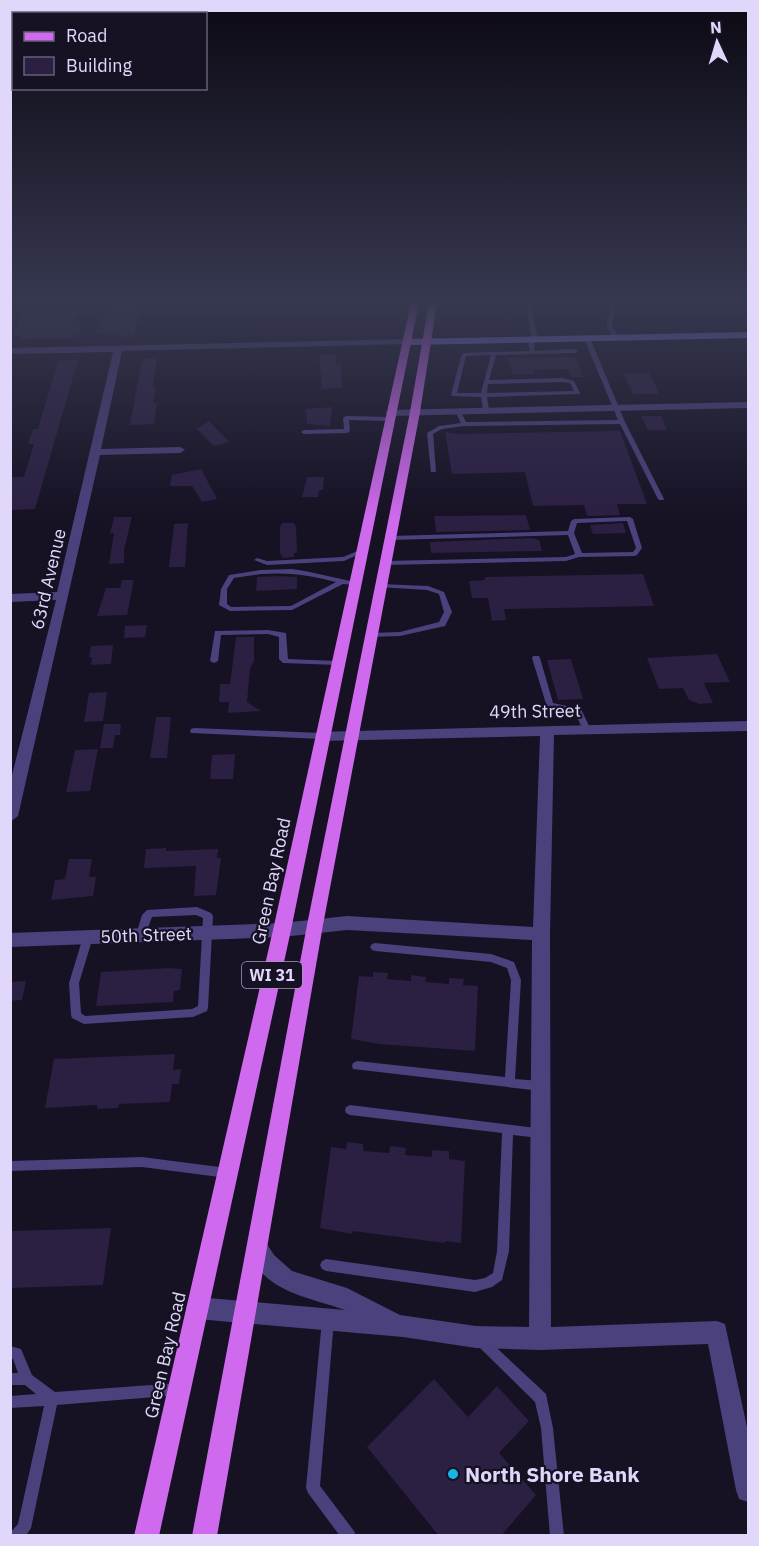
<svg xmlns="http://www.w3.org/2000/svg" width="759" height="1546" font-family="'IBM Plex Sans',sans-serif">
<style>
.building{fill:#2b1f42}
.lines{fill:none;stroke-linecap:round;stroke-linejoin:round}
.lane{fill:#4b417d;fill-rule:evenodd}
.street{fill:#4b417d;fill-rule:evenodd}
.secondary{fill:#8b79f0;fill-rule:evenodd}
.primary{fill:#cf6aef;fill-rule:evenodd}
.poi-dot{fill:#19b6e5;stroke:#161123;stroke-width:2}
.labels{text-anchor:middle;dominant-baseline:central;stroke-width:4.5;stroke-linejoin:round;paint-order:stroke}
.shield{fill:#161123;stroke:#a39cba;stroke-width:1.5}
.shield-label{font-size:16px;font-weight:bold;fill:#e0d7fb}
.street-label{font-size:18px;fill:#e0d7fb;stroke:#161123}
.near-poi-label{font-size:21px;font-weight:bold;fill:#e0d7fb;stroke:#161123;text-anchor:start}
</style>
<rect width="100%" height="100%" fill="#161123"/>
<g class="building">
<polygon points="110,304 141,305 134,337 94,334"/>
<polygon points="80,306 73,325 82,325 77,338 20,339 21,336 13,337 24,307"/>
<polygon points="319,355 336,355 336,363 341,363 342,388 322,389"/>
<polygon points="576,357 583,377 571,377 568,369 534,370 535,374 513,375 507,358"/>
<polygon points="157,358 153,387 156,387 153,403 157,403 154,424 130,425 141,365 144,359"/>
<polygon points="78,360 35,509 10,510 10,477 24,477 34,444 28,444 33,429 38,429 58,361"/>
<polygon points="650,373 659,394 633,394 624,374"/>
<polygon points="332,407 330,426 307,424 306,409"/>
<polygon points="641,416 661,416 667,430 648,430"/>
<polygon points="209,421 229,442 214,446 197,429"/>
<polygon points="620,431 647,504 617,504 620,515 587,516 584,505 533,506 525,472 452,474 445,432 459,434"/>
<polygon points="201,469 217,499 202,502 192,486 170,486 172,475"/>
<polygon points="307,477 324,477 323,490 319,490 318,497 302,497"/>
<polygon points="526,515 530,530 436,532 434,516"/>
<polygon points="114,517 132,517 124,550 124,563 109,564 114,533 110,533"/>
<polygon points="188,523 185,567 169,567 174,524"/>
<polygon points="282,523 294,523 296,527 297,553 294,553 294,557 283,558 280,553 280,527"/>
<polygon points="623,523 626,533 593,534 590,525"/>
<polygon points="532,538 539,540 542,551 431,553 430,542"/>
<polygon points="643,574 654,606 504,609 506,620 492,621 488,598 472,598 469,581 485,580 485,577"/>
<polygon points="280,576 297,577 297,589 256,591 257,577"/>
<polygon points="122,580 134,580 127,615 97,616 106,588 120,588"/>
<polygon points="147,625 145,637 124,638 125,626"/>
<polygon points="236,637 254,637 254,661 250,669 247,702 261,711 228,713 229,702 219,702 220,684 230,684"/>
<polygon points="113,645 111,664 91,665 92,657 89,657 91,646"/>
<polygon points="717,654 730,682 704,683 713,703 699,704 689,700 683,688 659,689 647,658"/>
<polygon points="571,659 583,699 558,700 547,660"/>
<polygon points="107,692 103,721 84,722 89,693"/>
<polygon points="156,717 171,717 167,758 150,758"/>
<polygon points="104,724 121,724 120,735 115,735 113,748 100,748"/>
<polygon points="98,749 90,791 66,792 75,750"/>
<polygon points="235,754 233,779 210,779 212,755"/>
<polygon points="166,848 166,851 218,849 217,858 221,858 216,895 194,896 196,866 144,868 146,849"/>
<polygon points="69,859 92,859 89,877 96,877 93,896 51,900 55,880 65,879"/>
<polygon points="168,968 182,969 180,990 174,991 173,1002 96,1006 101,972"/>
<polygon points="373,972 388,973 387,979 411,981 411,975 426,977 425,982 449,984 449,978 464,979 463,985 478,986 475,1051 379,1044 351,1039 359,976 373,977"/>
<polygon points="26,981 22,1000 10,1001 10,982"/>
<polygon points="175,1054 173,1070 181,1069 179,1084 172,1084 170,1102 119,1104 118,1108 97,1109 97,1105 45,1108 54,1059"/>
<polygon points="347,1142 363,1144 363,1151 389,1153 390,1146 406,1148 405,1155 432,1157 432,1150 449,1151 449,1159 465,1161 461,1243 445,1241 445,1243 353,1231 352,1234 320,1228 331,1147 346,1149"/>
<polygon points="111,1228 103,1285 10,1288 10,1231"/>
<polygon points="434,1379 468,1417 497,1386 529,1421 499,1453 536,1495 501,1536 439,1536 367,1447"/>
</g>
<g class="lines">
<g class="lane">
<path d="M526,303H530L538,339L534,343L535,351L575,349L578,351L575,353L496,355L489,380L563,378L574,381L580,393L579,394L487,397L489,410L486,412L483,410L481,397L452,396L451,395L462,353L530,351L528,343L532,339ZM491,355L481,393H457L466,356ZM563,382L570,383L574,391L487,393L488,384Z"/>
<polygon points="612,303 616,303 612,326 619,338 616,340 614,339 606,326"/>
<polygon points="587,336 590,338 625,422 664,499 663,500 659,500 658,499 620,424 464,426 442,429 433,434 436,471 435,472 431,472 427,433 439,426 461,423 455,411 456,410 460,410 466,422 618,420 584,338"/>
<polygon points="346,416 389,417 392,419 389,421 349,420 350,431 347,433 304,434 301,432 304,430 344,429 343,418"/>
<path d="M630,517L633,519L642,548L637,555L635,556L579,557L566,561L385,565L382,563L385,561L566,557L575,554L568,535L390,540L387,538L390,536L568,531L571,521L574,519ZM627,521L636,548L633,552L582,553L574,533L577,523Z"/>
<polygon points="360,550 362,551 362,553 344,561 267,565 254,560 257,558 267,561 343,557"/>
<path d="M292,569C314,572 335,578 356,582L357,583L354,585L343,584L292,610L230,611L219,605L221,589L229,575L261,570ZM261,574C287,572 311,575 336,582L291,606L231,607L227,604V589L234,578Z"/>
<polygon points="380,584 428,586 444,592 452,612 445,626 400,636 368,637 367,635 368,633 371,633 400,632 439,622 444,612 439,594 427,590 378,587 377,586"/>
<polygon points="268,630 286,633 288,659 337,661 341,663 337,665 283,663 279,659 279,637 268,634 221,635 218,661 214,663 210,661 215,631"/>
<polygon points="533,656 539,656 540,658 553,703 581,709 591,730 590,732 584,732 575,713 547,707 532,658"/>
<polygon points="194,728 322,733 326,736 322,739 191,733 190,731 191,729"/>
<polygon points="197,907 211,913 213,916 208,1008 207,1011 193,1017 84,1024 72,1018 71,1015 69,983 83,937 85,934 88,933 91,934 93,937 79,983 81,1013 85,1016 192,1009 198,1006 203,918 196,915 152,917 144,938 141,939 138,938 136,935 142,915 147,910"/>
<polygon points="375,943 491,954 514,962 521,980 515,1079 541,1081 545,1083 546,1086 545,1089 541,1091 353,1069 352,1066 353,1063 357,1061 505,1077 511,980 507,968 491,962 375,951 372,950 370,947 372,944"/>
<polygon points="350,1105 544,1129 545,1133 544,1137 540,1138 513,1135 509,1251 502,1280 492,1287 475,1292 326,1271 322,1269 320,1265 322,1261 326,1259 475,1280 485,1278 493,1273 497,1251 502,1133 350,1115 346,1113 345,1110 346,1107"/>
<polygon points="142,1157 227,1168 231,1169 233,1173 231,1177 227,1178 142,1167 10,1171 10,1161"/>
<polygon points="328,1314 332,1316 334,1320 320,1486 354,1531 356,1536 340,1536 308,1493 306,1488 322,1320 324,1316"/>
<polygon points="481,1335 485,1337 546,1394 547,1399 553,1428 564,1536 550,1536 541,1428 535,1402 477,1345 475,1341 477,1337"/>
<polygon points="10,1346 21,1349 32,1375 55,1392 179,1383 183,1385 185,1389 183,1393 179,1395 57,1405 31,1528 26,1536 10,1536 10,1533 18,1524 44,1406 10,1408 10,1396 36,1394 25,1385 10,1385 10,1373 18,1373 13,1359 10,1358"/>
</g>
<g class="street">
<polygon points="407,339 412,342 410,344 122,351 101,449 180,447 185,450 180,453 100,455 18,816 10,822 10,783 56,600 10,602 10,594 57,592 113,352 10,354 10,348"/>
<polygon points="748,402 748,408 390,416 385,413 390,410"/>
<path d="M748,721V731L554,735L550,934L551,1327L717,1321L725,1324L748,1432V1502L739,1499L736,1490L708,1344L540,1350L476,1348L403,1337L197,1319L189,1316L186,1308L189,1300L197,1297L345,1310C306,1296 265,1293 246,1249L249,1241L257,1238L265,1241L274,1255L292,1271L347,1288L400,1315L476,1326L529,1327L532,940L347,930L282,937L10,947V933L282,923L347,916L533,927L540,736L322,741L317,740L315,736L317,732Z"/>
</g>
<polygon class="secondary" points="748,332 748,338 407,345 402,342 407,339"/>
<g class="primary">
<polygon points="411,303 419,303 291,930 159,1536 134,1536 273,930"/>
<polygon points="429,303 437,303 420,412 323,925 217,1536 192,1536 307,925 410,412"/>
</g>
</g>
<linearGradient id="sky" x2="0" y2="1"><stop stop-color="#0c0913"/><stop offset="0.58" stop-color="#363850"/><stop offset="1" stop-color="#363850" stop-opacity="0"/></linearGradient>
<rect width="759" height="519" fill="url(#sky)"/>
<circle class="poi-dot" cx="453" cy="1474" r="6"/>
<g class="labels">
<rect class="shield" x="242" y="962" width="60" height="26" rx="4.5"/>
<g class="shield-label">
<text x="272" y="975">WI 31</text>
</g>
<g class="street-label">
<text transform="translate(48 579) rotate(-77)">63rd Avenue</text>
<text transform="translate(535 711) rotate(-1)">49th Street</text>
<text transform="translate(271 881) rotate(-78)">Green Bay Road</text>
<text transform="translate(146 935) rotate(-2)">50th Street</text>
<text transform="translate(165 1355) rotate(-77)">Green Bay Road</text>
</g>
<g class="near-poi-label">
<text x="465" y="1474">North Shore Bank</text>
</g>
</g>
<rect width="759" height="1546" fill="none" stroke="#e0d7fb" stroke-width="24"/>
<rect x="12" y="12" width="195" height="78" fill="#161123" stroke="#676079" stroke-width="1.5"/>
<rect x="24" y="32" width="30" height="9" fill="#cf6aef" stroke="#676079" stroke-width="1.5"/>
<text x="66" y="42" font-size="18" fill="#e0d7fb">Road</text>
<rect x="24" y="57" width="30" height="18" fill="#2b1f42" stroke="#676079" stroke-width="1.5"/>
<text x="66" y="72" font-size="18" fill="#e0d7fb">Building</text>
<g transform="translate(717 42) rotate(356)" stroke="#161123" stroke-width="4.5" paint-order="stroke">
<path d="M0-4.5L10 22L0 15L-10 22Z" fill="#e0d7fb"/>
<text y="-9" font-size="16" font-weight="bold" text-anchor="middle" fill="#e0d7fb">N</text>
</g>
</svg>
